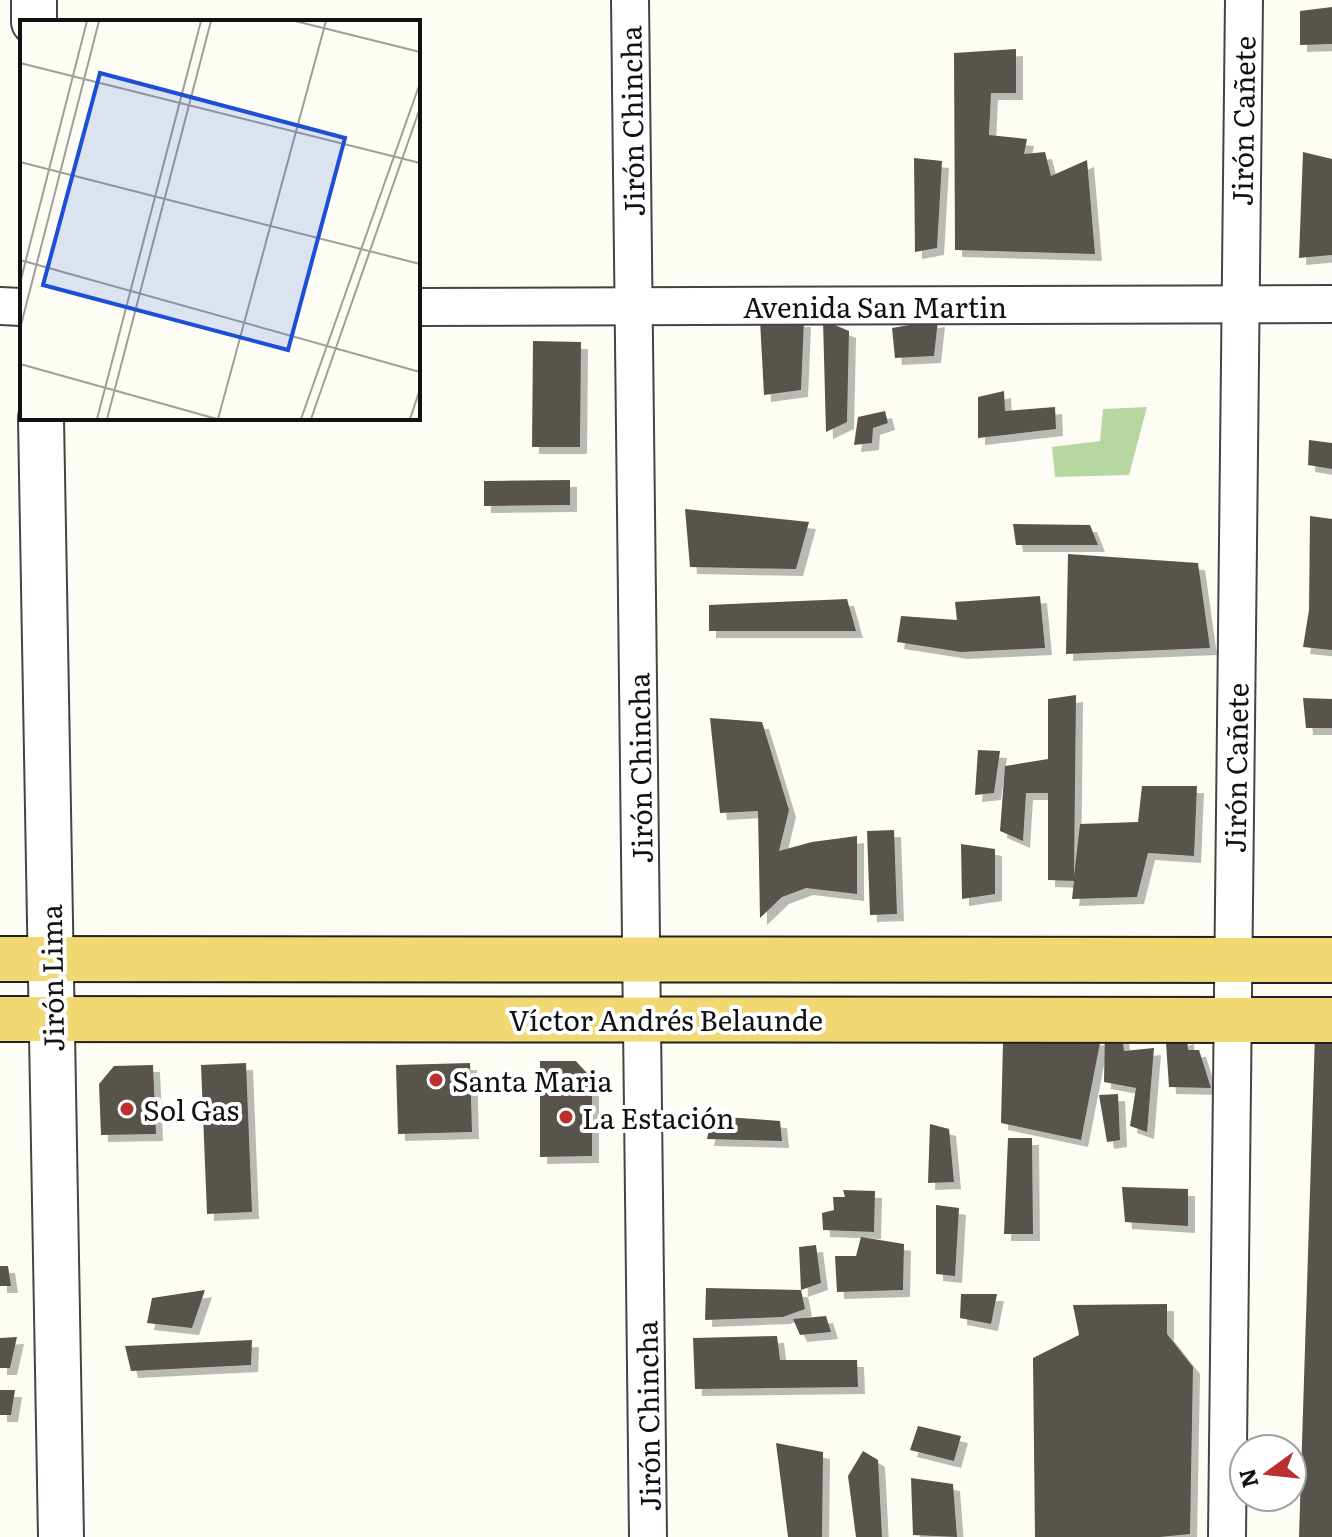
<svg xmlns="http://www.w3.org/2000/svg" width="1332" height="1537" font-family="Literata,serif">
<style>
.forest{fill:#b6d8a0}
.building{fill:#59534e;filter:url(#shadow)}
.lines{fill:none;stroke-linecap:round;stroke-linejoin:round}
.minor-casing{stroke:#444;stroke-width:40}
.tertiary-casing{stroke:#444;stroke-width:48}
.primary-casing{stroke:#222;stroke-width:48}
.minor{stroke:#fff;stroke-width:36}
.tertiary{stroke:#fff;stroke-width:44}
.primary{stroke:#f1d873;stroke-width:44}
.poi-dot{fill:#bb2f2f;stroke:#fff;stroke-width:3}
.labels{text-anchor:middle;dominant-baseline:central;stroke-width:8;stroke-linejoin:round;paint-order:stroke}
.street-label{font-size:28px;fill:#111;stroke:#fff}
.poi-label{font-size:28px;fill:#111;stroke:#fff;text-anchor:start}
.inset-road{fill:none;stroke:#9f9f9a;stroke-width:2}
.view{fill:#1d4ed8;fill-opacity:0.15;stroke:#1d4ed8;stroke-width:4}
.inset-edge{fill:none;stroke:#111;stroke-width:4}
</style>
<defs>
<filter id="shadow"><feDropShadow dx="7" dy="7" stdDeviation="0" flood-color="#0004"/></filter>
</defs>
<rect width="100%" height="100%" fill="#fefdf5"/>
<polygon class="forest" points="1147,407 1129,475 1055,477 1052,447 1100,441 1103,409"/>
<g class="building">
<polygon points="1332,7 1332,44 1300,45 1300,11"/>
<polygon points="1016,49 1016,93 991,93 989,135 1027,139 1024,154 1045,152 1051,176 1087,160 1095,254 955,250 954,53"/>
<polygon points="1303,152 1332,159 1332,255 1299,258"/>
<polygon points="914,158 942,161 937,248 915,252"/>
<polygon points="760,320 804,320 801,390 764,395"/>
<polygon points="823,320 849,331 847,422 826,432"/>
<polygon points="938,320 934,356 895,358 892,328"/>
<polygon points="533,341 581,342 580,447 532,447"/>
<polygon points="1004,391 1005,411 1055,407 1056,429 978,438 978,397"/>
<polygon points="885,411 888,423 873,428 872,443 854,445 858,417"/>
<polygon points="1309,440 1332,443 1332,469 1308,465"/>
<polygon points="570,480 570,505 484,506 484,481"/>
<polygon points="685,509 809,522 796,569 690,567"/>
<polygon points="1310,516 1332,519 1332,650 1303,647 1309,610"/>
<polygon points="1013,524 1090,525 1098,545 1016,545"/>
<polygon points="1068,554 1198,563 1210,648 1066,654"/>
<polygon points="1040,596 1045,648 961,652 897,642 901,616 957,620 955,602"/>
<polygon points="847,599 856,631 709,631 709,605"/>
<polygon points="1076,695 1074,876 1080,824 1138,822 1142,786 1197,786 1194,856 1148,853 1137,897 1072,899 1074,881 1048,880 1048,793 1026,793 1023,841 1000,831 1005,766 1048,759 1048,699"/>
<polygon points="1303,698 1332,699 1332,728 1306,728"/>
<polygon points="710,718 762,722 789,810 779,851 812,842 857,836 857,894 806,888 782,897 760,918 758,811 720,813"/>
<polygon points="978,750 1000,751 994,793 975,795"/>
<polygon points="894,830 897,914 870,915 867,831"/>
<polygon points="961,844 995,849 995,894 962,899"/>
<polygon points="1121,1029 1124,1051 1154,1048 1147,1132 1130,1126 1136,1088 1104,1082 1105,1030"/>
<polygon points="1315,1034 1332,1035 1332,1537 1299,1537"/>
<polygon points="1187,1037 1188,1050 1199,1050 1211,1088 1169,1087 1166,1043"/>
<polygon points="1101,1038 1081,1140 1001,1123 1003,1042"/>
<polygon points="540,1061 576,1061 592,1079 592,1156 540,1157"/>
<polygon points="246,1063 252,1212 207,1214 201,1065"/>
<polygon points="470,1063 472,1132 398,1134 396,1065"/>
<polygon points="153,1065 156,1134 101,1135 99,1084 114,1066"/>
<polygon points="1118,1094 1120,1140 1107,1142 1099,1095"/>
<polygon points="712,1116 780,1121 782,1141 707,1139"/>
<polygon points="930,1124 949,1129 954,1182 928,1183"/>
<polygon points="1008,1138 1032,1138 1033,1234 1004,1234"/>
<polygon points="1122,1187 1188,1189 1188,1226 1125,1222"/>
<polygon points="843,1190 875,1191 874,1232 823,1230 822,1213 834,1210 833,1197 845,1197"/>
<polygon points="936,1205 959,1208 955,1276 936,1274"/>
<polygon points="861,1237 904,1244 903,1290 837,1292 835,1256 856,1256"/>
<polygon points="816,1245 821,1283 801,1290 799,1247"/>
<polygon points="0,1266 8,1266 11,1286 0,1286"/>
<polygon points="706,1288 801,1290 805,1309 783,1317 705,1320"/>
<polygon points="205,1290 192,1328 147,1323 152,1298"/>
<polygon points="961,1294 997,1294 991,1324 960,1318"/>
<polygon points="1167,1304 1167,1334 1193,1367 1190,1534 1160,1537 1035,1537 1033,1358 1079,1335 1073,1305"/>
<polygon points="826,1316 831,1332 800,1335 793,1319"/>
<polygon points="777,1336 780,1360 857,1360 858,1387 695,1389 693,1338"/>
<polygon points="17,1337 10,1368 0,1368 0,1338"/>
<polygon points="252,1340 251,1365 131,1371 125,1346"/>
<polygon points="0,1390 15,1390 11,1415 0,1415"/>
<polygon points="918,1426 961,1436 954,1461 910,1450"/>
<polygon points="776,1443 823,1452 822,1537 788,1537"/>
<polygon points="863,1451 878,1460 882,1537 856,1537 848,1476"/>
<polygon points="911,1478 953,1484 957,1537 913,1535"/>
</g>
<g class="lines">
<defs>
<g id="minor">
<polyline points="630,0 648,1537"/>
<polyline points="0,306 22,307"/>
<polyline points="418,307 1332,304"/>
<polyline points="1227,1537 1244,0"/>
</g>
<g id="tertiary">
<polyline points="34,0 34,22"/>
<polyline points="41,418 61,1537"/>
</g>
<g id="primary">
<polyline points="0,959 1332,960"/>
<polyline points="0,1019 1332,1020"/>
</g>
</defs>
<use href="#minor" class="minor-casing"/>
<use href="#tertiary" class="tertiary-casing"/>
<use href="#primary" class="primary-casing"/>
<use href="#minor" class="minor"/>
<use href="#tertiary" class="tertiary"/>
<use href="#primary" class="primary"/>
</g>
<g class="poi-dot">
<circle cx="436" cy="1080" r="8"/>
<circle cx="127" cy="1109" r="8"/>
<circle cx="566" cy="1117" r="8"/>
</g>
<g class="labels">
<g class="street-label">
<text transform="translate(631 121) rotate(-91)">Jirón Chincha</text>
<text transform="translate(1242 121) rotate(-89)">Jirón Cañete</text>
<text x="875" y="306">Avenida San Martin</text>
<text transform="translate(639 768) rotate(-91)">Jirón Chincha</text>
<text transform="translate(1235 768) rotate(-89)">Jirón Cañete</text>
<text transform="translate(51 978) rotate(-91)">Jirón Lima</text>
<text x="666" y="1019">Víctor Andrés Belaunde</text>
<text transform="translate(647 1416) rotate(-91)">Jirón Chincha</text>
</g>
<g class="poi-label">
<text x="452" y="1080">Santa Maria</text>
<text x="143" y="1109">Sol Gas</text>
<text x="582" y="1117">La Estación</text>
</g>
</g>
<g transform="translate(20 20)">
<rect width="400" height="400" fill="#fefdf5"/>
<path class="inset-road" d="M275,1L400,32M0,43L400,143M0,142L400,244M0,240L400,352M0,263L67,1M0,309L79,1M0,344L197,399M77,399L181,1M87,399L191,1M198,399L306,1M281,399L400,63M291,399L400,88M390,399L400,369"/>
<path class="view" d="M80,53L325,118L268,330L23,265Z"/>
<rect width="400" height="400" class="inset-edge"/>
</g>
<g transform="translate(1268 1473) rotate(255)"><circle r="38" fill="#ffffff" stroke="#a0a0a0" stroke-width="2"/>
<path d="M0-6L14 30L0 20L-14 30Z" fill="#bb2f2f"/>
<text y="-12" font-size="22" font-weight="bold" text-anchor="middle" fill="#111111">N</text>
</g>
</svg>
